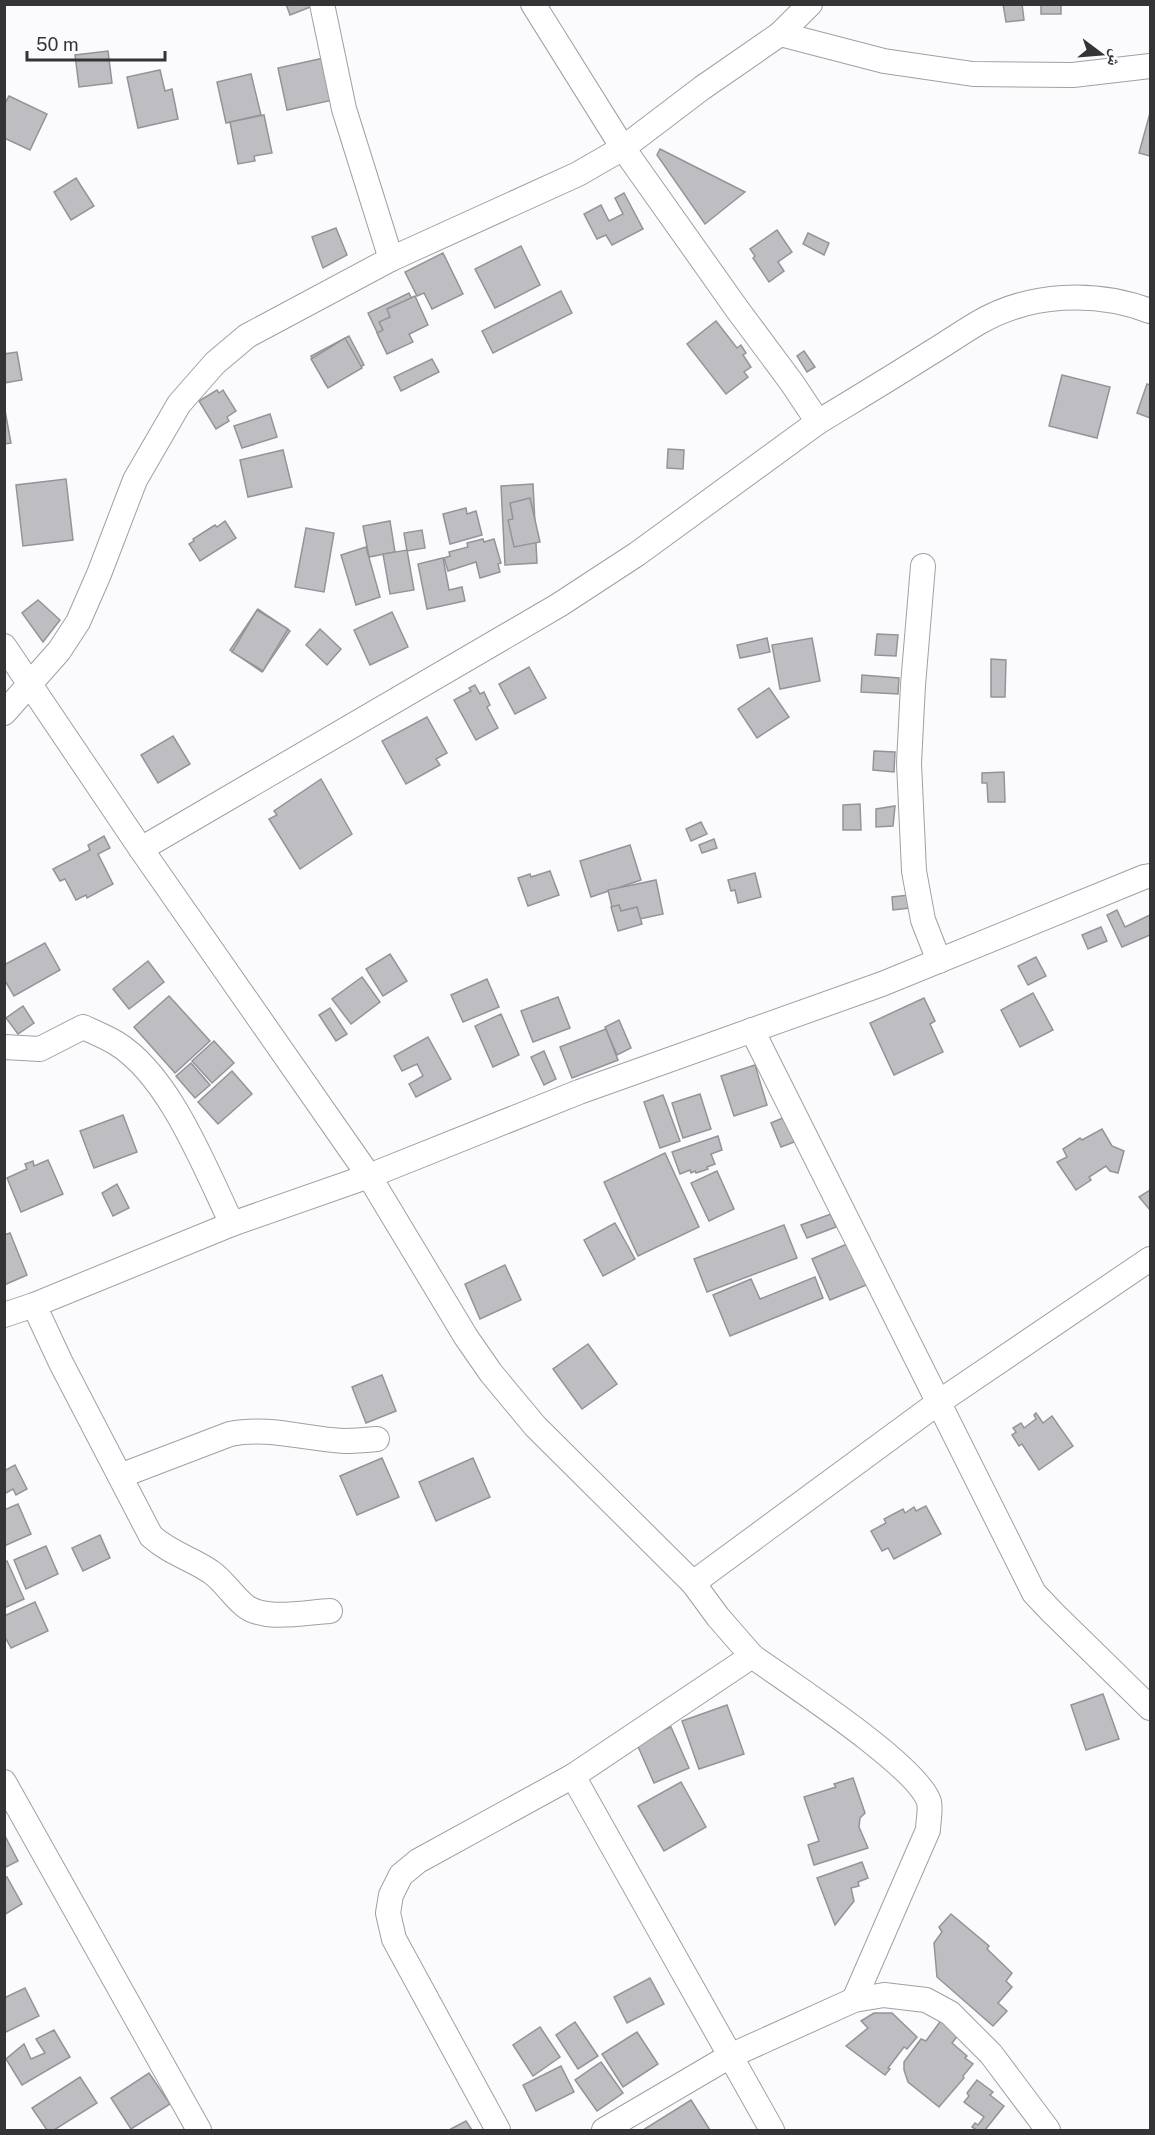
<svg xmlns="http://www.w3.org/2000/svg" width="1155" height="2135" font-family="'Public Sans','Noto Naskh Arabic',sans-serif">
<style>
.building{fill:#bebec2;stroke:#949498;stroke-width:1.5}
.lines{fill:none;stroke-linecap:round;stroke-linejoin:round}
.minor-casing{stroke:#a0a0a4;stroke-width:26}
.minor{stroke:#fff;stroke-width:24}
</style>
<rect width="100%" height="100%" fill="#fbfbfe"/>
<g class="building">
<polygon points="286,4 318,4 290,15"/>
<polygon points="1003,4 1022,4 1024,20 1006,22"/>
<rect x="1041" y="4" width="20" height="10"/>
<polygon points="108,51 112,83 79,87 75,55"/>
<polygon points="324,58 333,100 287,110 278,68"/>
<polygon points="160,70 165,91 172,89 178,119 138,128 127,77"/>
<polygon points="251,74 261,115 226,123 217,82"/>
<polygon points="9,96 47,114 30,150 4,138 4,105"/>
<polygon points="1150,113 1150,156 1139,153"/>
<polygon points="264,115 272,153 254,156 255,161 238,164 230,122"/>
<polygon points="660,149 745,192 705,224 657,155"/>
<polygon points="76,178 94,206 71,220 54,192"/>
<polygon points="624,193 643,229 612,245 606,235 597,239 584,214 601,205 609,221 623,214 615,198"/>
<polygon points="336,228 347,255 323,268 312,237"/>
<polygon points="777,230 792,252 778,262 784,271 769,282 753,258 755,256 750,249"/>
<polygon points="808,233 829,243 824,255 803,244"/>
<polygon points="521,246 540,285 495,308 475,269"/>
<polygon points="443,253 463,294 432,309 424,293 417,296 405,272"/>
<polygon points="561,291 572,313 493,353 482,331"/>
<polygon points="409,293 425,326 384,347 368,313"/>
<polygon points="415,296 428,325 409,334 413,342 387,354 377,333 383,330 379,322 390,317 387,309"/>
<polygon points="716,321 737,348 741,345 746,353 743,355 751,367 744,372 748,377 726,394 687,344"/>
<polygon points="349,336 364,365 326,385 311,356"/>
<polygon points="345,338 362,368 328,388 311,359"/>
<polygon points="804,351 815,367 807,372 797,356"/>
<polygon points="17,352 22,380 4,383 4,354"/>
<polygon points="432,359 439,372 401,391 394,377"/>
<polygon points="1062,375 1110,387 1097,438 1049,426"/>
<polygon points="1147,384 1150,385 1150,418 1137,413"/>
<polygon points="217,390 219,393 223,390 236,411 227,417 229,421 216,429 199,401"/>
<polygon points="4,405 11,443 4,444"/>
<polygon points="270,414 277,437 242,448 234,426"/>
<polygon points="668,449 684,450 683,469 667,468"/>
<polygon points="283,450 292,487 248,497 240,460"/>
<polygon points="66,479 73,540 23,546 16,485"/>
<polygon points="533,484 537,563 505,565 501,486"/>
<polygon points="530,498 540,542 514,547 508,520 513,519 510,503"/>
<polygon points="466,508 467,514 476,511 482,535 450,544 443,514"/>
<polygon points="225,521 236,538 200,561 189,544 194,541 193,539 215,525 217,527"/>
<polygon points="390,521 395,552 369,557 363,526"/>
<polygon points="306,528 334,533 324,592 295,587"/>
<polygon points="422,530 425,548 407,551 404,533"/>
<polygon points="483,539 484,542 494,539 501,563 498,564 500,572 480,578 476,562 448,571 444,558 450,556 449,552 468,547 467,543"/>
<polygon points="366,547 380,597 356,605 341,555"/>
<polygon points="407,550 414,590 390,594 383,554"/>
<polygon points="443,558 449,590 462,587 465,601 427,609 418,564"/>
<polygon points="38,600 60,620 43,642 22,613"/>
<polygon points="258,609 290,631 262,672 230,650"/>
<polygon points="257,610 288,629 263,671 232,652"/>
<polygon points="392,612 408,647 370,665 354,630"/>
<polygon points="320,629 341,649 327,665 306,645"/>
<polygon points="877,634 898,635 896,656 875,655"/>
<polygon points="767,638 770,652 740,658 737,645"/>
<polygon points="812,638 820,681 780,689 772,645"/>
<polygon points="991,659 1006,660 1005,697 991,697"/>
<polygon points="529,667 546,698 515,714 499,684"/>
<polygon points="862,675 899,678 898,694 861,692"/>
<polygon points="475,685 480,694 484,692 490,705 487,707 498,728 476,740 454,700 471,691 469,688"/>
<polygon points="769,688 789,717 757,738 738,709"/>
<polygon points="427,717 447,753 436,759 440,765 406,784 382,741"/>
<polygon points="173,736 190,764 158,783 141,755"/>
<polygon points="874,751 895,752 894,772 873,770"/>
<polygon points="1004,772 1005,802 988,802 987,783 982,783 982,773"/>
<polygon points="321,779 352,834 300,869 269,819 277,815 274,811"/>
<polygon points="860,804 861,830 843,830 843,805"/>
<polygon points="895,806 893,826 876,827 876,809"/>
<polygon points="701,822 707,834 691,841 686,829"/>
<polygon points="104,836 110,848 98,854 113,884 87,898 86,895 76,900 65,879 60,881 53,869 90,850 88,845"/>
<polygon points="714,839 717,848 702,853 699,845"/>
<polygon points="630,845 641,880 591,897 580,861"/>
<polygon points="550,871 559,895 528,906 518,878 530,874 531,877"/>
<polygon points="755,873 761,897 738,903 735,890 731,891 728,880"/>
<polygon points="656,880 663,914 616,924 608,890"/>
<polygon points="909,895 910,908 893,910 892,897"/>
<polygon points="619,905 621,911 637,907 642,924 618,931 611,907"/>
<polygon points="1117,910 1125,927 1150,915 1150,935 1122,947 1107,915"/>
<polygon points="1101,927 1107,941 1088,949 1082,935"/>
<polygon points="45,943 60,970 14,996 4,979 4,965"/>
<polygon points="390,954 407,981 383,996 366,969"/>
<polygon points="1036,957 1046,976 1028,985 1018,966"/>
<polygon points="148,961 164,982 129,1009 113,989"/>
<polygon points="362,977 380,1002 351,1024 332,999"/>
<polygon points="487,979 499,1007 463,1022 451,995"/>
<polygon points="1033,993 1053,1030 1020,1047 1001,1010"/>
<polygon points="169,996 210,1041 175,1073 134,1027"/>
<polygon points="558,997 570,1028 533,1042 521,1011"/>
<polygon points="924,998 935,1021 930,1024 943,1052 894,1075 870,1023"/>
<polygon points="23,1006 34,1023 18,1034 6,1018"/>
<polygon points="330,1008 347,1034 336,1041 319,1015"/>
<polygon points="501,1014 519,1055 493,1067 475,1026"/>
<polygon points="619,1020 631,1048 617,1055 605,1027"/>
<polygon points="606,1029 618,1060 572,1078 560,1047"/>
<polygon points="428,1037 451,1079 416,1097 409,1084 423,1076 417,1064 402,1071 394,1056"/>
<polygon points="214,1041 234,1063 212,1083 192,1061"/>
<polygon points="544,1051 556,1079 544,1085 531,1057"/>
<polygon points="191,1063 210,1085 195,1098 176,1076"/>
<polygon points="755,1065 767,1105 734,1116 721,1076"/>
<polygon points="232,1071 252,1094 218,1124 198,1102"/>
<polygon points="700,1094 711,1129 683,1138 672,1103"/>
<polygon points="663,1095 680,1141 660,1148 644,1102"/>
<polygon points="123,1115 137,1152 94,1168 80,1131"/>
<polygon points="785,1117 794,1142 781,1147 771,1123"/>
<polygon points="1102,1129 1112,1146 1124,1151 1118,1173 1110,1171 1106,1166 1089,1177 1091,1180 1076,1190 1057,1162 1067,1157 1063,1149 1080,1138 1082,1140"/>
<polygon points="718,1136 722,1150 711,1154 715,1164 707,1167 708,1169 696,1173 695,1171 691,1173 690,1170 680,1174 672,1152"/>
<polygon points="665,1153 699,1227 638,1256 604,1182"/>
<polygon points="48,1160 63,1194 21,1212 7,1178 27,1169 25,1164 33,1161 34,1166"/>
<polygon points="717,1171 734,1209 709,1221 691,1183"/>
<polygon points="117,1184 129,1208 113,1216 102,1193"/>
<polygon points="1150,1190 1150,1210 1139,1197"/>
<polygon points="831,1214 836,1227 807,1238 801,1225"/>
<polygon points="615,1223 635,1259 603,1276 584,1240"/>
<polygon points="784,1225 797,1258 707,1292 694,1259"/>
<polygon points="10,1233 27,1275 4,1285 4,1235"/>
<polygon points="854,1241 871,1283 830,1300 812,1259"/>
<polygon points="505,1265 521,1300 480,1319 465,1284"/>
<polygon points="815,1277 823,1298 730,1336 713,1295 751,1279 760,1299"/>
<polygon points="588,1344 617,1384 582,1409 553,1369"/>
<polygon points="382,1375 396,1411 366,1423 352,1387"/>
<polygon points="1036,1413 1043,1423 1052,1416 1073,1446 1039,1470 1022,1444 1019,1446 1012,1435 1016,1432 1013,1428 1021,1423 1024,1428 1036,1419 1034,1415"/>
<polygon points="382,1458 399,1497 357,1515 340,1476"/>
<polygon points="473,1458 490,1497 436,1521 419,1482"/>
<polygon points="15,1465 27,1489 16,1495 13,1489 4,1494 4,1471"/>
<polygon points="18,1504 31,1534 4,1546 4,1510"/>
<polygon points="926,1506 941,1534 894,1559 888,1548 882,1551 871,1531 886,1523 884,1519 903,1509 905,1513 914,1507 916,1511"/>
<polygon points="100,1535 110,1558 83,1571 72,1548"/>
<polygon points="46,1546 58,1574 26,1589 14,1560"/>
<polygon points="7,1561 24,1599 4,1608 4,1563"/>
<polygon points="35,1602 48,1631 11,1648 4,1635 4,1616"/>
<polygon points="1103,1694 1119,1739 1086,1750 1071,1705"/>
<polygon points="727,1705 744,1754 699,1769 682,1721"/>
<polygon points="671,1727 689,1768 654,1783 636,1742"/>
<polygon points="853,1778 865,1813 860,1818 859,1827 868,1848 814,1865 808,1845 819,1841 804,1797 836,1787 834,1784"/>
<polygon points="681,1782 706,1827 664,1851 638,1806"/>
<polygon points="4,1834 18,1861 4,1868"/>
<polygon points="862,1862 868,1878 858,1882 859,1886 851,1888 854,1901 835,1925 817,1878"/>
<polygon points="7,1877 22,1904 4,1915 4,1878"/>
<polygon points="951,1914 989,1946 987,1949 1012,1973 1006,1981 1012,1987 998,2003 1007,2011 993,2026 937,1977 934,1943 942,1932 939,1927"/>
<polygon points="650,1978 664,2004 627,2023 614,1997"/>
<polygon points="25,1988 39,2016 4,2033 4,1998"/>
<polygon points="874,2013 892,2013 917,2037 907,2049 904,2047 888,2068 890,2069 885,2075 846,2046 868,2028 861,2021"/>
<polygon points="942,2019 960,2033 952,2043 967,2056 965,2058 973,2064 963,2076 964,2078 939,2107 908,2082 904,2070 904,2062 921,2039 926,2041"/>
<polygon points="575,2022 598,2056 578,2069 556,2035"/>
<polygon points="540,2027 560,2057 533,2076 513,2045"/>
<polygon points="54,2030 70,2057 22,2085 6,2059 24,2044 31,2059 45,2053 36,2039"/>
<polygon points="637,2032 658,2064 623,2087 602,2054"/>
<polygon points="601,2062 623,2093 597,2111 575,2080"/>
<polygon points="561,2066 574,2092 536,2111 523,2085"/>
<polygon points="149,2073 170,2104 131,2129 111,2098"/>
<polygon points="80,2077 97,2103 54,2130 47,2130 32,2108"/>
<polygon points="977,2080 993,2092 990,2095 1004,2106 985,2130 977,2130 972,2127 975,2123 978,2125 984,2117 964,2102 969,2096 967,2093"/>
<polygon points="691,2100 710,2130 643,2130"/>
<polygon points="466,2121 472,2130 449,2130"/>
</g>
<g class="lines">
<defs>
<g id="minor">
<polyline points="322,4 344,109 391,259"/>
<path d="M533,4L623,148L737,309L792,383L818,422C854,400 891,378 927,355C944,345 961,333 978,323C1029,293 1095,290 1150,311"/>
<polyline points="780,34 810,4"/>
<polyline points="923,566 913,685 909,763 914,871 923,920 939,961"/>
<polyline points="4,646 141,849 369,1176 466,1337 491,1373 535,1426 693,1583 718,1617 752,1656 573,1776 418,1861 401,1875 391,1895 388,1913 394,1939 498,2130"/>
<polyline points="4,713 59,651 78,622 99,574 135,480 179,404 215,363 247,336 391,259 578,174 623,148 702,88 780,34 884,61 973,74 1073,75 1150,66"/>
<polyline points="141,849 559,605 637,554 818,422"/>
<polyline points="752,1030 1034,1593 1052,1612 1150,1708"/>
<path d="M4,1047L40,1049L83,1027C94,1032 106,1037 116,1043C170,1076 205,1168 232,1224"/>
<path d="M34,1305L61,1363L151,1536C171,1554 191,1558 211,1572C223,1580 232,1595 244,1605C263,1622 306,1612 330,1611"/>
<polyline points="4,1315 34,1305 232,1224 369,1176 579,1092 882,984 1144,877 1150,876"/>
<path d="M120,1476L230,1434C268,1426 305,1439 344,1441C355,1441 366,1440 377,1439"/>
<polyline points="693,1583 939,1402 1150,1259"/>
<path d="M752,1656C788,1682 918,1766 929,1802C931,1810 928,1822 928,1830L854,2000"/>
<polyline points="573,1776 772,2130"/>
<polyline points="4,1782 199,2130"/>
<polyline points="604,2130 730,2056 854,2000 884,1995 926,2000 950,2013 991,2054 1048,2130"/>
</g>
</defs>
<use href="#minor" class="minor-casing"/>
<use href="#minor" class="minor"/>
</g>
<rect width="1155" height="2135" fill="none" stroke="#343436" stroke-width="12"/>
<g transform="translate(1101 54) rotate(106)" stroke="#fbfbfe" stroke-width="4.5" paint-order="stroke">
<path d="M0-4.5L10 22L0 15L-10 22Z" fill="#343436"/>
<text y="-9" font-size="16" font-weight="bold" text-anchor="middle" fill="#343436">ش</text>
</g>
<path d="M27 51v9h138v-9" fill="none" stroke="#343436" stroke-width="3"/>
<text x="36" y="51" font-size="18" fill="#343436" stroke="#fbfbfe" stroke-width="4.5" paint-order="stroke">50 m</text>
</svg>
